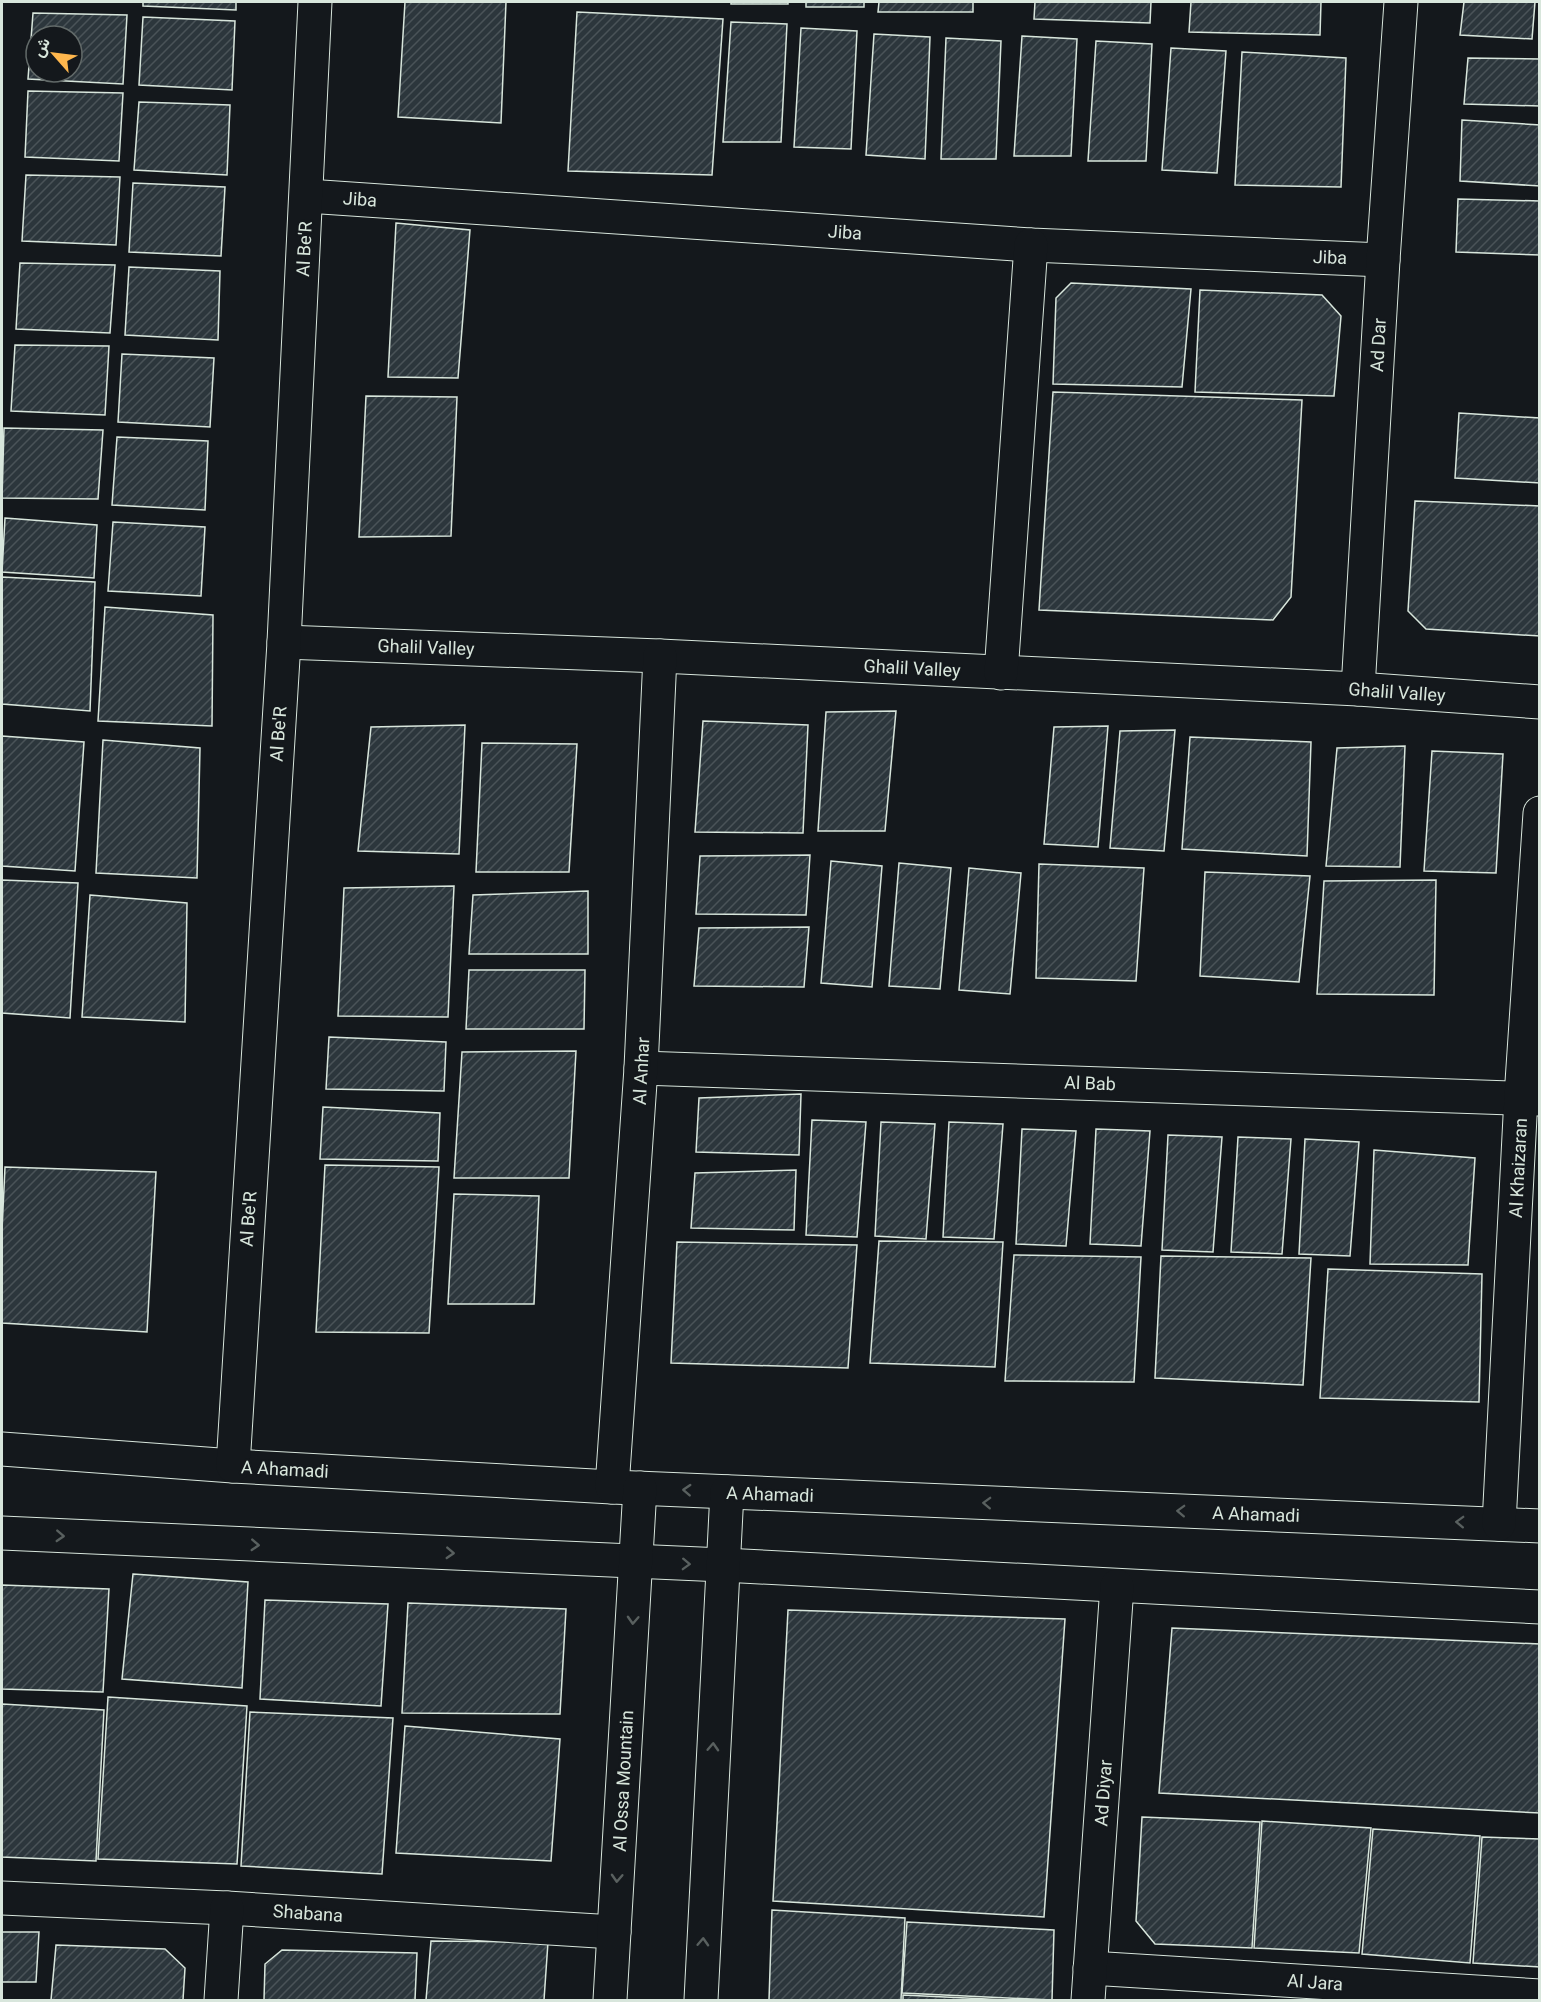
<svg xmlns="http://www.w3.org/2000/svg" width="1541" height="2002" font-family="Roboto,Vazirmatn,sans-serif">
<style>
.building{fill:url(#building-hatch);stroke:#d8e6dc;stroke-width:1.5;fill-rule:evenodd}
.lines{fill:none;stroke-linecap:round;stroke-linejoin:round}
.minor-casing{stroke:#d8e6dc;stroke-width:35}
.minor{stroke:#14181c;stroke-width:33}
.oneway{stroke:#59605f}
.labels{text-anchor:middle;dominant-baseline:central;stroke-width:4.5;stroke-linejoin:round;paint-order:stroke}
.street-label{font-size:18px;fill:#d8e6dc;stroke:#14181c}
</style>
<defs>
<pattern id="building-hatch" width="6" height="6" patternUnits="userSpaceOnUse" patternTransform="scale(1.5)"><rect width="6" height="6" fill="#2c363c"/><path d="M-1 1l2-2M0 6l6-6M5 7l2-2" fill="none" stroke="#4a5358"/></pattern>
</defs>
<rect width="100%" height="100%" fill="#14181c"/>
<g class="building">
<polygon points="143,2 236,2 236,10 143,6"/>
<polygon points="405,2 506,2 501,123 398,117"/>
<rect x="731" y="2" width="57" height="2"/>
<rect x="806" y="2" width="58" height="5"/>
<polygon points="879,2 973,2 973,12 878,12"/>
<polygon points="1035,2 1151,2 1150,23 1034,19"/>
<polygon points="1191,2 1321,2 1320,35 1189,32"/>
<polygon points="1464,2 1535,2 1532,39 1460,35"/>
<polygon points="577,12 723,19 712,175 568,171"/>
<path d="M33,13L127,15L123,84L28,79ZM36,36H72V72H36Z"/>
<polygon points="143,17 235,21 232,90 139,85"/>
<polygon points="731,22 787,24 781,142 723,142"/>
<polygon points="801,28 857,31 851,149 794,147"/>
<polygon points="874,34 930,37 925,159 866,155"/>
<polygon points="1022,36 1077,39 1071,156 1014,156"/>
<polygon points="946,38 1001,41 996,159 941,159"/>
<polygon points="1096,41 1152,44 1146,161 1088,161"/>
<polygon points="1171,48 1226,51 1217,173 1162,170"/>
<polygon points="1242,52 1346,58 1341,187 1235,185"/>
<polygon points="1468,58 1540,59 1540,106 1464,104"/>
<polygon points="28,91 123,93 119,161 25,157"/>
<polygon points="139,102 230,105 227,175 134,170"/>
<polygon points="1462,120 1540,125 1540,186 1460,181"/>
<polygon points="26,175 120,177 116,245 22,241"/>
<polygon points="133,183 225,187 221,256 129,252"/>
<polygon points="1458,199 1540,201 1540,255 1456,252"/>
<polygon points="396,223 470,230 458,378 388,377"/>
<polygon points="20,263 115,265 110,333 16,329"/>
<polygon points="129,267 220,271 218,340 125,335"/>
<polygon points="1071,283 1191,289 1182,387 1053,384 1056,298"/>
<polygon points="1200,290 1322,295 1341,316 1334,396 1195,392"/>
<polygon points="15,345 109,346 105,415 11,411"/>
<polygon points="122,354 214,358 210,427 118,422"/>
<polygon points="1053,392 1302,400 1291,597 1273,620 1039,610"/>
<polygon points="366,396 457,397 451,536 359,537"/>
<polygon points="1459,413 1540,418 1540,483 1455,478"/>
<polygon points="4,428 103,430 98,499 2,498"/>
<polygon points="117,437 208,441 205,510 112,505"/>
<polygon points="1415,501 1540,506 1540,636 1426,629 1408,611"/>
<polygon points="5,518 97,525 94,578 2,572"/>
<polygon points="113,522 205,527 201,596 108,591"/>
<polygon points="2,577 95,582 90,711 2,704"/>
<polygon points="105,607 213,615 212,726 98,721"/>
<polygon points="896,711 885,831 818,831 826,712"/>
<polygon points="703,721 808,725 803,833 695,832"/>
<polygon points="465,725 459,854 358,851 371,727"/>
<polygon points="1108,726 1098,847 1044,844 1054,727"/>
<polygon points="1175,730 1164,851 1110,848 1120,731"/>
<polygon points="2,736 84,742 75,871 2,866"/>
<polygon points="1190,737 1311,742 1307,856 1182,849"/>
<polygon points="103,740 200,748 197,878 96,873"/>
<polygon points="482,743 577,744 569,872 476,872"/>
<polygon points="1405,746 1400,867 1326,866 1337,748"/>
<polygon points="1432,751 1503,754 1496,873 1424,871"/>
<polygon points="810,855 806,915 696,914 700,856"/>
<polygon points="831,861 882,866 872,987 821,983"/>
<polygon points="899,863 951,868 940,989 889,986"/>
<polygon points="1039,864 1144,868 1136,981 1036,978"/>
<polygon points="969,868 1021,873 1010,994 959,990"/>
<polygon points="1205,872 1310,876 1299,982 1200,976"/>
<polygon points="2,880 78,883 70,1018 2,1013"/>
<polygon points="1436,880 1434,995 1317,994 1324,881"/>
<polygon points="454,886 448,1017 338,1016 344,888"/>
<polygon points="588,891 588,954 469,954 473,895"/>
<polygon points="90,895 187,903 185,1022 82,1017"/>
<polygon points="809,927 804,987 694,986 699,928"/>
<polygon points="469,970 585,970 584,1029 466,1029"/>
<polygon points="329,1037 446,1042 444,1091 326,1089"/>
<polygon points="576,1051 569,1178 454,1178 462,1052"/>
<polygon points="801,1094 799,1155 696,1152 699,1098"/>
<polygon points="323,1107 440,1113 438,1161 320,1159"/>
<polygon points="812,1120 866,1122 857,1237 806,1235"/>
<polygon points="881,1122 935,1124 926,1239 875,1236"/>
<polygon points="949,1122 1003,1124 994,1239 943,1237"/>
<polygon points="1022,1129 1076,1131 1066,1246 1016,1244"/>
<polygon points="1096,1129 1150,1131 1141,1246 1090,1244"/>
<polygon points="1168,1135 1222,1137 1213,1252 1162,1250"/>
<polygon points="1238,1137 1291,1139 1282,1254 1231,1252"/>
<polygon points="1305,1139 1359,1142 1350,1256 1299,1254"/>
<polygon points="1374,1150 1475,1158 1468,1265 1370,1264"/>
<polygon points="325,1165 439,1167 429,1333 316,1332"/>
<polygon points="5,1167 156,1172 147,1332 2,1323 2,1230"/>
<polygon points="796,1170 794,1230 691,1228 695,1173"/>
<polygon points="454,1194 539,1196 534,1304 448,1304"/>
<polygon points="879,1241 1003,1242 995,1367 870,1363"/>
<polygon points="677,1242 857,1245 848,1368 671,1363"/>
<polygon points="1014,1255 1141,1257 1134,1382 1005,1381"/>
<polygon points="1161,1256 1311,1258 1303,1385 1155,1378"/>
<polygon points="1328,1269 1482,1274 1479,1402 1320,1398"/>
<polygon points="133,1574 248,1582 242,1688 122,1679"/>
<polygon points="2,1585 109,1589 103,1692 2,1689"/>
<polygon points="265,1600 388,1604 381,1706 260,1699"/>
<polygon points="408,1603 566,1609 560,1714 402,1713"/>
<polygon points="788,1610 1065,1619 1044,1917 773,1901"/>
<polygon points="1172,1628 1540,1644 1540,1813 1159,1793"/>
<polygon points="108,1697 247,1706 237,1864 98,1859"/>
<polygon points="2,1704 104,1710 96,1861 2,1857"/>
<polygon points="250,1712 393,1718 382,1874 241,1866"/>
<polygon points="405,1726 560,1739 551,1861 396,1853"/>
<polygon points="1142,1817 1260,1822 1252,1948 1155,1944 1136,1921"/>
<polygon points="1262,1821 1371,1828 1359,1953 1254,1948"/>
<polygon points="1373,1829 1480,1836 1470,1963 1362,1954"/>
<polygon points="1482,1837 1540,1839 1540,1967 1473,1963"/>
<polygon points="772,1910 905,1918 901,2000 769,2000"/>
<polygon points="907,1922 1054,1930 1052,2000 902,1993"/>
<polygon points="2,1932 39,1932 36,1982 2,1982"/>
<polygon points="431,1941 548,1942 544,2000 426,2000"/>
<polygon points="56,1945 165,1949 185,1968 183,2000 51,2000"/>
<polygon points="282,1950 417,1953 415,2000 264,2000 265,1964"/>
<polygon points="903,1995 1008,2000 903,2000"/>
</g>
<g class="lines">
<defs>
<g id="minor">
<polyline points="307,196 1031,245 1383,260"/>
<polyline points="284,642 660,656 1358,689 1540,702"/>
<polyline points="1001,673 1031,245"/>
<polyline points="1358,689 1383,260 1401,2"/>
<polyline points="641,1068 1540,1099"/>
<polyline points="2,1449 233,1466 612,1487 1540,1526"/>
<polyline points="233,1466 284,642 315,2"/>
<polyline points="612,1487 641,1068 660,656"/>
<polyline points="1499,1524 1521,1097 1540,813"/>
<polyline points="2,1533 723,1565 1540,1607"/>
<polyline points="2,1898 227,1908 614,1932"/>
<polyline points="1090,1968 1540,1996"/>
<polyline points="221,2000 227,1908"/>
<polyline points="610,2000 640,1488"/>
<polyline points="701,2000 727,1492"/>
<polyline points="1088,2000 1117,1586"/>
</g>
</defs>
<use href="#minor" class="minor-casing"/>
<use href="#minor" class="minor"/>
</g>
<defs><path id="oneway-chevron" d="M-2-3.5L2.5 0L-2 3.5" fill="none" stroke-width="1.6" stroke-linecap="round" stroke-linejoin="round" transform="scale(1.5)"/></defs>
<g class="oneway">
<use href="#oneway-chevron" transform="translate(687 1490) rotate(-177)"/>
<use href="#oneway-chevron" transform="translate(987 1503) rotate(-178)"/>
<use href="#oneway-chevron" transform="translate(1181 1511) rotate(-178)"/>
<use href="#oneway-chevron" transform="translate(1460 1522) rotate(-178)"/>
<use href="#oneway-chevron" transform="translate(60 1536) rotate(3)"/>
<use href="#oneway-chevron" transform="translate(255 1545) rotate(3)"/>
<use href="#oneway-chevron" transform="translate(450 1553) rotate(3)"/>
<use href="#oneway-chevron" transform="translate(686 1564) rotate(2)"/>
<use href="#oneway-chevron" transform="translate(633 1620) rotate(93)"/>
<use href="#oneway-chevron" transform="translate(713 1747) rotate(-87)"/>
<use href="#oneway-chevron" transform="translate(617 1878) rotate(93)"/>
<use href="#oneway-chevron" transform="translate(703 1942) rotate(-87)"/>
</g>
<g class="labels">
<g class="street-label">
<text transform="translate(360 199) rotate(4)">Jiba</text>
<text transform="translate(845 232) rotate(4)">Jiba</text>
<text transform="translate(304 249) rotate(-87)">Al Be'R</text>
<text transform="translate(1330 257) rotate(2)">Jiba</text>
<text transform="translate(1378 345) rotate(-87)">Ad Dar</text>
<text transform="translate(426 647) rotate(2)">Ghalil Valley</text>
<text transform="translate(912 668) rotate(3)">Ghalil Valley</text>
<text transform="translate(1397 692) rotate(4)">Ghalil Valley</text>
<text transform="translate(278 734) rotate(-86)">Al Be'R</text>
<text transform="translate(641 1071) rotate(-87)">Al Anhar</text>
<text transform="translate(1090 1083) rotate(2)">Al Bab</text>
<text transform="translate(1518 1168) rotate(-87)">Al Khaizaran</text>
<text transform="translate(248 1219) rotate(-86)">Al Be'R</text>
<text transform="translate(285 1469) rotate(3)">A Ahamadi</text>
<text transform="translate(770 1494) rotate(2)">A Ahamadi</text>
<text transform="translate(1256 1514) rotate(2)">A Ahamadi</text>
<text transform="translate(623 1781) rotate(-87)">Al Ossa Mountain</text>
<text transform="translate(1103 1793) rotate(-86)">Ad Diyar</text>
<text transform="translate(308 1913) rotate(4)">Shabana</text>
<text transform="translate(1315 1982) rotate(4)">Al Jara</text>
</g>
</g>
<rect width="1541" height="2002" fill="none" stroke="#d8e6dc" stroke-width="6"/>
<g transform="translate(54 54) rotate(298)"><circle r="28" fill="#14181c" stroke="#626a69" stroke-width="1.5"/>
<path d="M0-4.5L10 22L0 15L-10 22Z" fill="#ffb74d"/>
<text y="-9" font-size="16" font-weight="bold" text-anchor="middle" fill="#d8e6dc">ش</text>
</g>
</svg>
